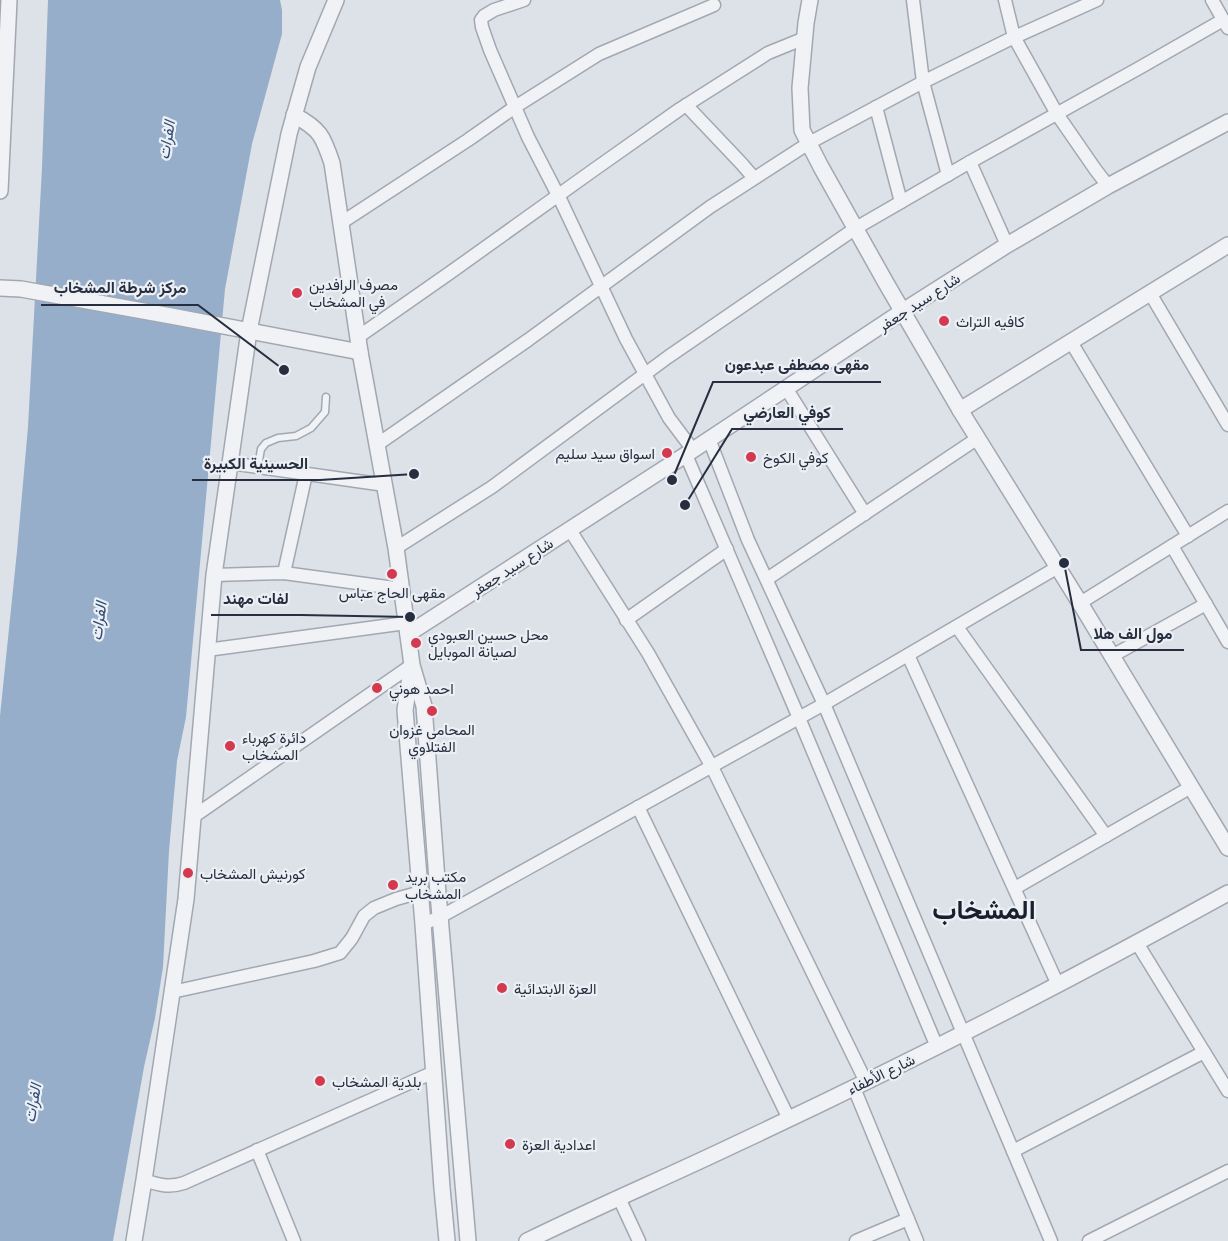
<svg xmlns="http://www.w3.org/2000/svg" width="1228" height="1241" font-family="'Archivo Narrow',Vazirmatn,sans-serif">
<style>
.water{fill:#96aeca}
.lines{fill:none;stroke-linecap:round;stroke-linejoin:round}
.service-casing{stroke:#a2a8b2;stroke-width:9}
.minor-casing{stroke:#a2a8b2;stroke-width:15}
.tertiary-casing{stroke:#a2a8b2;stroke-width:18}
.service{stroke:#f0f2f6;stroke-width:6}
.minor{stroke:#f0f2f6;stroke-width:12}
.tertiary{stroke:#f0f2f6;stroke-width:15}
.poi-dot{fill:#d43a4f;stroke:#ecf0f5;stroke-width:2}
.labels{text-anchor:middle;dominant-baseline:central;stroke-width:4.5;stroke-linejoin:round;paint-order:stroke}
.poi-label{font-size:15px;fill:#262e3f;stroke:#ecf0f5;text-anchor:start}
.street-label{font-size:15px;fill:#262e3f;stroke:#ecf0f5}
.water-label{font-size:16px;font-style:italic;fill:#2e4c74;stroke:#ecf0f5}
.town-label{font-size:27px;font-weight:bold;fill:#18202f;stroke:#ecf0f5}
.leader{fill:none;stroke:#262e3f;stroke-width:2}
.callout-dot{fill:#262e3f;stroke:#ecf0f5;stroke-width:2}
.callout-label{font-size:16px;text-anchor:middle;font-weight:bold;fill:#262e3f;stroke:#ecf0f5;stroke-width:4.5;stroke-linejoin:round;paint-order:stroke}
</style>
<rect width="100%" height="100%" fill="#dde1e8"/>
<polygon class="water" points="48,0 280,0 282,10 282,34 252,144 225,289 186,717 177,761 169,851 163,967 155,1018 144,1067 113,1241 0,1241 0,716 17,551 28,427 42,168"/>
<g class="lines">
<defs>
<polyline id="service" points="258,466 261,449 266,443 278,438 296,436 311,428 325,412 326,397"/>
<g id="minor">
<polyline points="524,0 494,10 484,16 481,20 482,27 490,50 528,137 561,201 626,339 669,418 693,450"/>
<polyline points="913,0 923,82 948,175"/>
<polyline points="1005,0 1014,37 1057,114 1095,169 1108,186"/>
<polyline points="1212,0 1228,28"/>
<polyline points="686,105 741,163 754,178"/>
<polyline points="876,107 901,202"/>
<polyline points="970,162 1007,245"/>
<polyline points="341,223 468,140 515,107 599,54 714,5"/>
<polyline points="1150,293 1228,425"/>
<polyline points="358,337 451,272 595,169 680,109 768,53 805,38"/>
<polyline points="1071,342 1188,536"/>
<polyline points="786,388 865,514"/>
<polyline points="709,439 748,540 824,704 1051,1241"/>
<polyline points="378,444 528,340 710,207 809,143 923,82 1008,40 1097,0"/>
<polyline points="686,455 799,718 937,1047"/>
<polyline points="230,463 385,485"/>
<polyline points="570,530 648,653 712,767 866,1082"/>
<polyline points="1172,546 1228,642"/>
<polyline points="396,548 492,487 668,357 856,228 970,162 1141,67 1223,20"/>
<polyline points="284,573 306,474"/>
<polyline points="214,575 284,573 402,589"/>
<polyline points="767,579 978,438"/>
<polyline points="1080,603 1228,511"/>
<polyline points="626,620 727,549"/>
<polyline points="957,627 1106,836"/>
<polyline points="207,650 406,623"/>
<polyline points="908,655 1058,985"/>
<polyline points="1112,656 1206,604"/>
<polyline points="638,807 789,1119"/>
<polyline points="193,817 412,665"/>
<polyline points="1015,888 1191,787"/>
<polyline points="423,924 440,917 824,704 1058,567"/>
<polyline points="1137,943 1228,1091"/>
<polyline points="172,992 314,961 340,953 352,938 364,916 374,908 396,899 421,892"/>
<polyline points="854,1088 917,1241"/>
<polyline points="257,1150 294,1241"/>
<polyline points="1013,1151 1204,1052"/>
<path d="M144,1180C159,1185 169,1188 184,1183L434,1072"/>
<polyline points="619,1198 639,1241"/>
<polyline points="856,1241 908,1219"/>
<polyline points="1089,1241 1228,1171"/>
</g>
<g id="tertiary">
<polyline points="810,0 806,23 800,88 802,130 821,167 886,283 960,410 1080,603 1228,848"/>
<path d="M294,115C320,129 323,136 332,163L360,352L396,548L412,665L424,706L438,893L468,1241"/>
<polyline points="0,191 9,0"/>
<polyline points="0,288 21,289 171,316 360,352"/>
<polyline points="960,410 1228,245"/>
<polyline points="408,634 693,450 903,311 1007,245 1108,186 1228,122"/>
<polyline points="411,671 405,710 423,924 442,1188 447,1241"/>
<polyline points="134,1241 144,1180 186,899 214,575 249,331 289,134 308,67 336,0"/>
<path d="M527,1241C596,1207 667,1177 736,1144C903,1066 1067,982 1228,893"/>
</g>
</defs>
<use href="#service" class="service-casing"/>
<use href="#minor" class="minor-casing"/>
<use href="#tertiary" class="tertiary-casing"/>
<use href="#service" class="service"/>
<use href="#minor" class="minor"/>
<use href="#tertiary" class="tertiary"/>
</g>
<g class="poi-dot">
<circle cx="297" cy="293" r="6"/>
<circle cx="944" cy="321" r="6"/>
<circle cx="667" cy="453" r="6"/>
<circle cx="751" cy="457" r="6"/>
<circle cx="392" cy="574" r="6"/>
<circle cx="416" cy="643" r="6"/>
<circle cx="377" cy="688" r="6"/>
<circle cx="432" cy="711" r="6"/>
<circle cx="230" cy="746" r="6"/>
<circle cx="188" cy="873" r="6"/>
<circle cx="393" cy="885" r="6"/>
<circle cx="502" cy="988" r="6"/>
<circle cx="320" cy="1081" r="6"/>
<circle cx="510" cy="1144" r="6"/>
</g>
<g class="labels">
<g class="poi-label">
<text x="309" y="284">مصرف الرافدين<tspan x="309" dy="17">في المشخاب</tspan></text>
<text x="956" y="321">كافيه التراث</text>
<text x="655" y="453" text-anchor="end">اسواق سيد سليم</text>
<text x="763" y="457">كوفي الكوخ</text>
<text x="392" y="592" text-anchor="middle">مقهى الحاج عباس</text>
<text x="428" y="634">محل حسين العبودي<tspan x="428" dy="17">لصيانة الموبايل</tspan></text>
<text x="389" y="688">احمد هوني</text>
<text x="432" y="729" text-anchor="middle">المحامي غزوان<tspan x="432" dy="17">الفتلاوي</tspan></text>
<text x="242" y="737">دائرة كهرباء<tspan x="242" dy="17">المشخاب</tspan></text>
<text x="200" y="873">كورنيش المشخاب</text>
<text x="405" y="876">مكتب بريد<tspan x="405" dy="17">المشخاب</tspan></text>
<text x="514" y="988">العزة الابتدائية</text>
<text x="332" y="1081">بلدية المشخاب</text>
<text x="522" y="1144">اعدادية العزة</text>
</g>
<g class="street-label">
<text transform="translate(919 302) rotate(-33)">شارع سيد جعفر</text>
<text transform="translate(512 567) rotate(-33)">شارع سيد جعفر</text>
<text transform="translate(881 1074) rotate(-26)">شارع الأطفاء</text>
</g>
<g class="water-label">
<text transform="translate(166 140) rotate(-81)">الفرات</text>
<text transform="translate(98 621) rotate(-82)">الفرات</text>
<text transform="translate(32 1103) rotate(-80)">الفرات</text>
</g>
<g class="town-label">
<text x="984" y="909">المشخاب</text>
</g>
</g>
<path class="leader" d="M284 370L198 305H41M672 480L713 382H881M685 505L732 429H843M414 474L320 480H192M410 617L301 615H211M1064 563L1081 650H1184"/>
<g class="callout-dot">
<circle cx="284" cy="370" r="6"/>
<circle cx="672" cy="480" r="6"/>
<circle cx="685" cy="505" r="6"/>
<circle cx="414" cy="474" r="6"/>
<circle cx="410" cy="617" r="6"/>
<circle cx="1064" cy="563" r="6"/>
</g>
<g class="callout-label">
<text x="120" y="293">مركز شرطة المشخاب</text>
<text x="797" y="370">مقهى مصطفى عبدعون</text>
<text x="787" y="418">كوفي العارضي</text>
<text x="256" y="469">الحسينية الكبيرة</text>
<text x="256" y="604">لفات مهند</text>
<text x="1133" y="639">مول الف هلا</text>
</g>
</svg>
